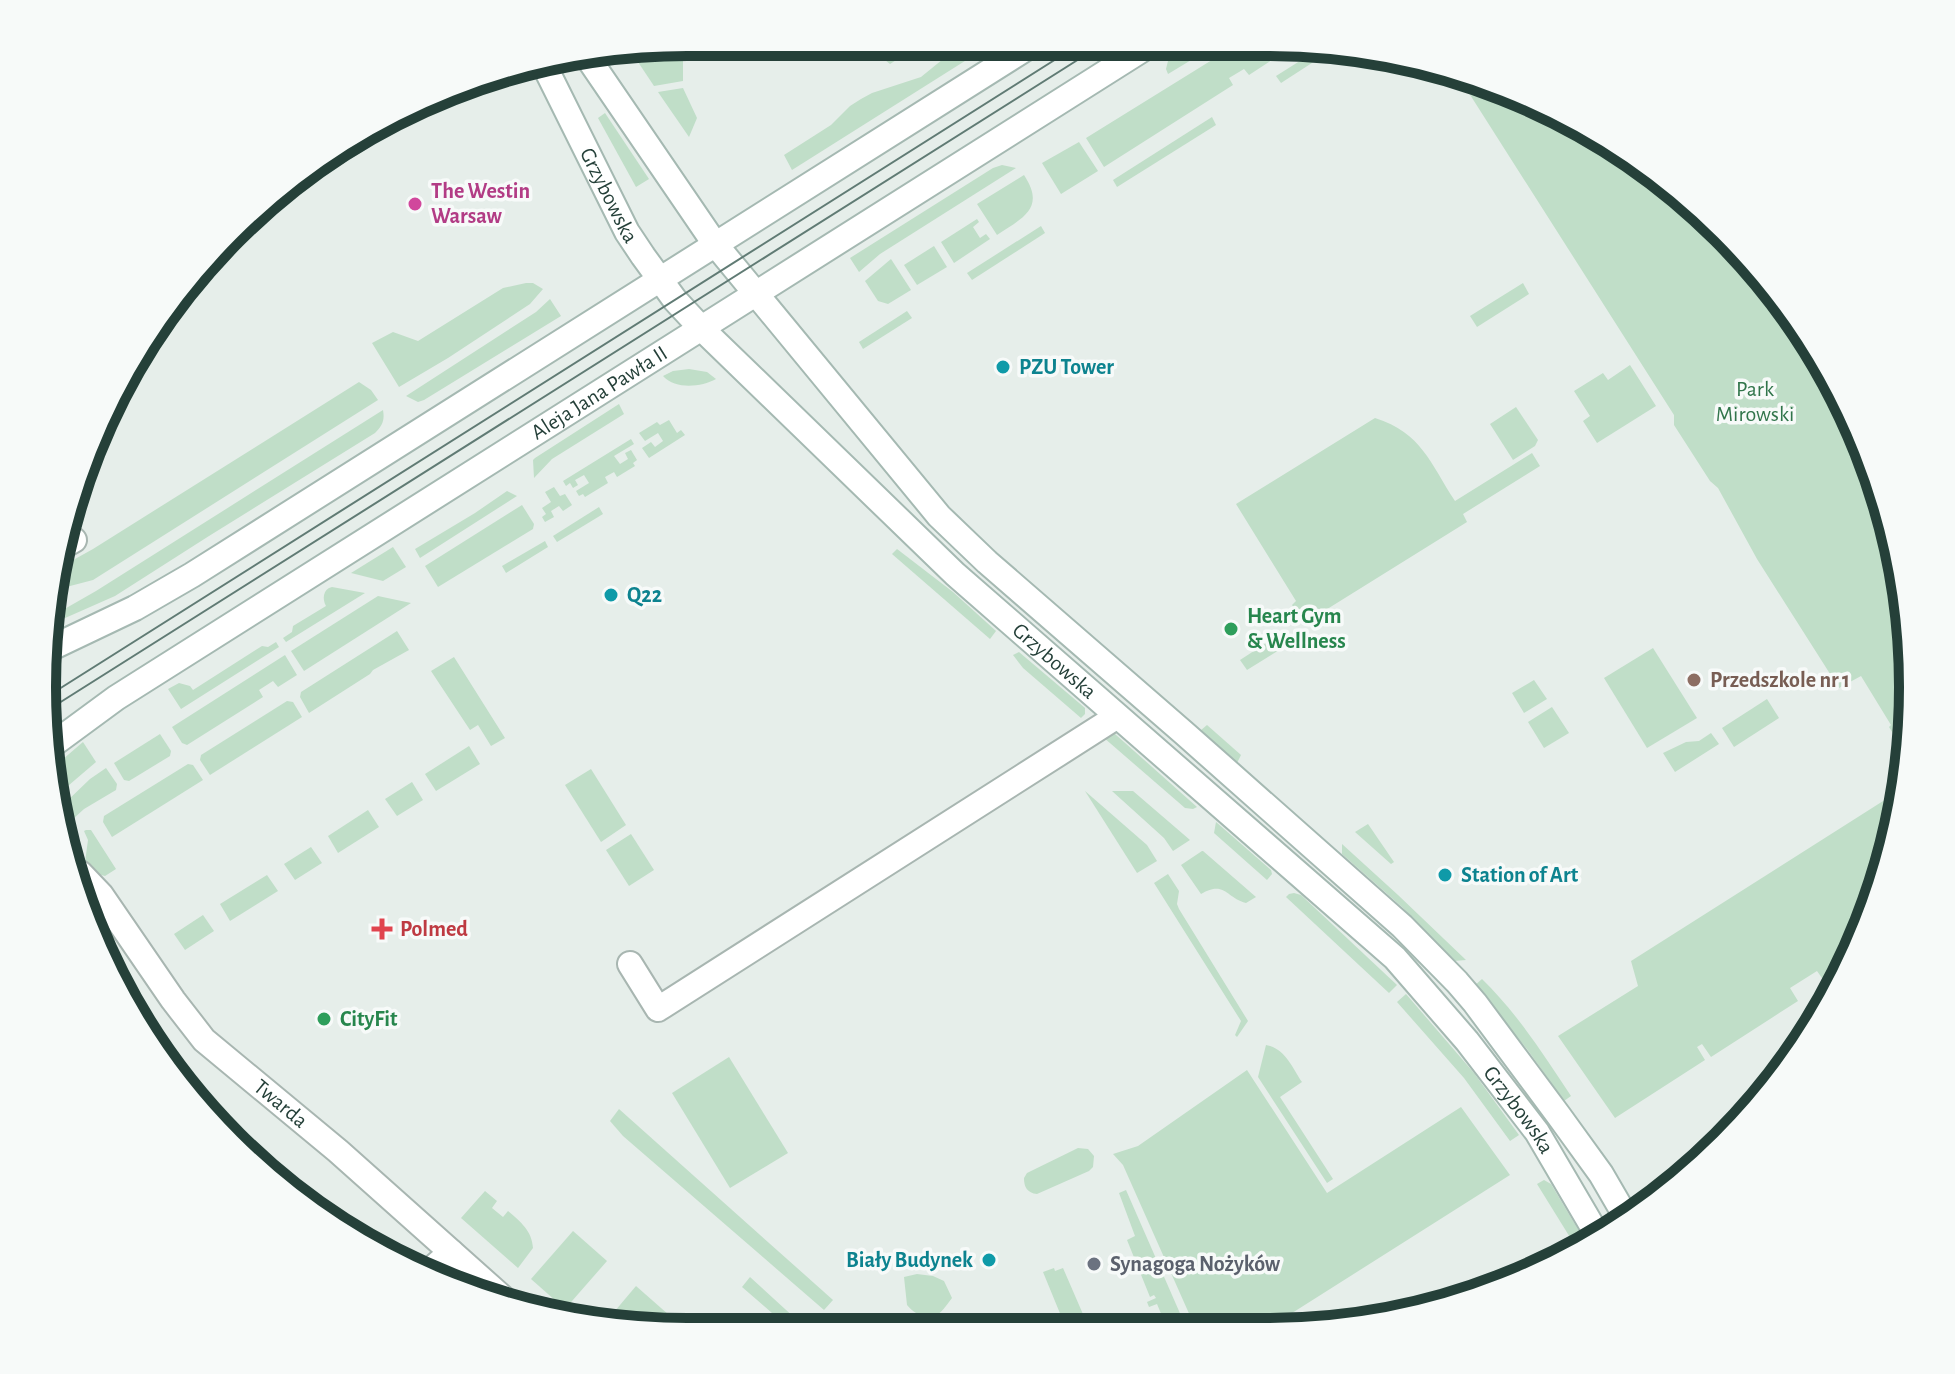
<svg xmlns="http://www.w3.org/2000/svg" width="1955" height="1374" font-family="'Alegreya Sans',sans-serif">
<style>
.green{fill:#c0dec8}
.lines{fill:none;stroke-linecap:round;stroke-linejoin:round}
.street-casing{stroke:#a8b6b1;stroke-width:28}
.secondary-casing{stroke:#a5b9b2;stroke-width:28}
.street{stroke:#fff;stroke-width:24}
.secondary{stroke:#fff;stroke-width:24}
.tram{stroke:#607b74;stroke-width:2}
.hotel-dot{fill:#d1479c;stroke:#f7faf9;stroke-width:3}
.culture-dot{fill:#0f9aa8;stroke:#f7faf9;stroke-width:3}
.leisure-dot{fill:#2e9e5b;stroke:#f7faf9;stroke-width:3}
.education-dot{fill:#8d6e63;stroke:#f7faf9;stroke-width:3}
.health-dot{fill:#e0444e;stroke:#f7faf9;stroke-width:3}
.worship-dot{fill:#6b7280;stroke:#f7faf9;stroke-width:3}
.labels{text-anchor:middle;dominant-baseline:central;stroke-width:7;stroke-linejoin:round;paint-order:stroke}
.hotel-label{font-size:22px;font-weight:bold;fill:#b23c85;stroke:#f7faf9;text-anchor:start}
.street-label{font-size:22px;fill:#254039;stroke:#f7faf9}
.culture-label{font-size:22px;font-weight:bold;fill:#0d838f;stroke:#f7faf9;text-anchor:start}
.park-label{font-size:22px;fill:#31754b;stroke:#f7faf9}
.leisure-label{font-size:22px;font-weight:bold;fill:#27864d;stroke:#f7faf9;text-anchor:start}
.education-label{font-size:22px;font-weight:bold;fill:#785e54;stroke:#f7faf9;text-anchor:start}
.health-label{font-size:22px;font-weight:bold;fill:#be3a42;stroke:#f7faf9;text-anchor:start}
.worship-label{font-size:22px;font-weight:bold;fill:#5b616d;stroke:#f7faf9;text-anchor:start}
.rim{fill:none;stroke:#254039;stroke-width:10}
</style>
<rect width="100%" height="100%" fill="#e6eeea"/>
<g class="green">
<polygon points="900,42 924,42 890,64 879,55"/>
<polygon points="964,42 995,42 792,170 784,155 831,125 850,106 861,99 872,93 921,77"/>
<polygon points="1192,42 1221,42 1168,74 1166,69 1169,57"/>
<polygon points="1241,42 1278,43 1284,52 1249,75 1244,69 1229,78 1233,85 1104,167 1086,138"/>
<polygon points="675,44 683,56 683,81 654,86 630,50"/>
<polygon points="1322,47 1331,48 1332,50 1281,83 1276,76"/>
<polygon points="1460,79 1591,129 1753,261 1826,364 1879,479 1907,602 1912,729 1907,756 1889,727 1891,725 1861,676 1839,688 1757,559 1718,488 1710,481 1674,425 1674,415"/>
<polygon points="683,88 697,118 689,137 658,92"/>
<polygon points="605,113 649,179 636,187 598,118"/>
<polygon points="1212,117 1216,125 1117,187 1113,180"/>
<polygon points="1079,142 1098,171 1061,194 1042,163"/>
<polygon points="1002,165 1016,168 880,254 859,272 850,258 993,168"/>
<path d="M1024,175C1046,208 1023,218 997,235L977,204Z"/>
<polygon points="977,219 979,222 973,227 980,238 986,234 990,239 954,263 941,242"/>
<polygon points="1041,226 1045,233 972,280 967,273"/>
<polygon points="934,246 947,267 917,285 904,265"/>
<polygon points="891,259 911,290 888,304 878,301 865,281"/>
<polygon points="526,283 533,283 543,289 530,304 448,358 399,387 372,343 393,332 418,341 503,288"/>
<polygon points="1523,283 1529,294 1477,327 1470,316"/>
<polygon points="550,299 561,316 424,400 418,402 406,396 536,312"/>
<polygon points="907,311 912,318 863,349 859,342"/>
<polygon points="1630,365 1656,406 1597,443 1583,421 1590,416 1574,391 1603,373 1608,380"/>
<path d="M689,369L707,372L716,379C701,387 676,390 663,376L673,371Z"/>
<polygon points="359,382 371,390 378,400 93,580 51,591 57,569 93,549"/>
<polygon points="619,404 624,414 552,459 534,478 533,460 535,458"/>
<polygon points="1516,407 1538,440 1535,446 1513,460 1490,424"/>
<path d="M383,410C385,421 382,426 375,433L209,536L115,596L47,626V619L96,591Z"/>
<path d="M1375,418C1422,433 1430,463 1455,501L1532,453L1540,466L1463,514L1467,522L1308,621L1304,615L1300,618L1292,605L1296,601L1236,504Z"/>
<polygon points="669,420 677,433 681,430 685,435 649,458 642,448 651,442 655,447 663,441 658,433 645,441 639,433 657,422 660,425"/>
<polygon points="631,439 634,444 614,456 620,464 628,459 625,453 631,450 637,460 633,463 635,466 617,477 614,472 605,477 608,483 585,497 583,494 579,496 576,491 589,483 584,475 575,480 578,485 573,488 570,483 566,486 563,481"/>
<polygon points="554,487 560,496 565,494 572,505 563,511 559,506 551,511 554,517 545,522 542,517 546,514 542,508 551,502 545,492"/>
<polygon points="507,491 517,496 420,558 415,549 475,513"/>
<polygon points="522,505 534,524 533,529 438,587 425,566"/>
<polygon points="599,507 603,514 557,542 553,536"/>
<polygon points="545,541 548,547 506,573 502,566"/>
<polygon points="393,547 406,567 383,581 351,573"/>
<polygon points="897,549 953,592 996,631 990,639 892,554"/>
<path d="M332,587L365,593L286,642L283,638L292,632L293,626L326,606C322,599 323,589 332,587Z"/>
<polygon points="378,596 411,603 304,671 291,651"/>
<polygon points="397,631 409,650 373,670 370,674 309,713 300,697 301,692"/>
<polygon points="1280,634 1287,645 1247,670 1240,660"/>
<polygon points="276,642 279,647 181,709 168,689 179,683 190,686 193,690 262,646 268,647"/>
<polygon points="1653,648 1697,718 1647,748 1604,678"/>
<polygon points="1019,652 1085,708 1085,714 1081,718 1023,668 1013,655"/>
<polygon points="285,655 297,675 278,687 273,681 259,690 263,697 187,745 182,743 172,727"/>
<polygon points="454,657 505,738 491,746 478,725 470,730 431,671"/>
<polygon points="1534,680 1547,699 1524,713 1512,693"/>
<polygon points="1767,699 1779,718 1734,747 1722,728"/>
<polygon points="287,701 293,702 302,717 210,775 200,760 201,755"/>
<polygon points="1552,707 1569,733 1544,748 1528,722"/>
<polygon points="1207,725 1241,755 1237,763 1200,731"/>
<polygon points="1711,733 1719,744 1675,772 1663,753 1686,742 1699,741"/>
<polygon points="160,734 171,751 170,756 129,781 124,780 114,763"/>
<polygon points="1111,734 1115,734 1197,807 1193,809 1185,808 1103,737"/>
<polygon points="83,742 96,762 55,797 48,772"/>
<polygon points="469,746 480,764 436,791 425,774"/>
<polygon points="188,764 193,765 203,780 112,837 103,822 104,816"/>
<polygon points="106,768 117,784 116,790 84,809 73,819 65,811 65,803 90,779"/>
<polygon points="591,769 626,825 601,842 565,785"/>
<polygon points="412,782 423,800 397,816 385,799"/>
<polygon points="1902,789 1891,853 1847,972 1841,981 1829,988 1817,971 1790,988 1798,1001 1711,1057 1702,1044 1697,1047 1705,1060 1615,1118 1558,1036 1638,986 1631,961"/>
<polygon points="1085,791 1147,845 1157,861 1137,873"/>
<polygon points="1112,791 1133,791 1190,840 1173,851 1164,838"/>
<polygon points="368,810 379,827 338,853 328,836"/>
<polygon points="1216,822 1271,870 1272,874 1267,880 1214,833"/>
<polygon points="1368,824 1394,862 1391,864 1355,832"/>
<polygon points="86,830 91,830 116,869 105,876 89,872 85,862 88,840 84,831"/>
<polygon points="631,834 654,870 629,886 606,850"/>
<polygon points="1342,844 1398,895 1466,960 1454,961 1402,907 1342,854"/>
<polygon points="311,847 322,863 295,880 284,864"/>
<path d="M1202,851H1203L1256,897L1246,903C1226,898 1225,880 1201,894L1181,865Z"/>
<polygon points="1168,874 1179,891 1177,904 1179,909 1248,1021 1237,1037 1235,1035 1241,1021 1154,883"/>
<polygon points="267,875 278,891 230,921 220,904"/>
<polygon points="1294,893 1301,895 1397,985 1389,993 1286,897 1289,894"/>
<polygon points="203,915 214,931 185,950 174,934"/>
<path d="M1482,979C1517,1013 1544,1055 1571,1096L1564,1101L1527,1049L1474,986Z"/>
<polygon points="1406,994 1474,1073 1519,1135 1510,1141 1464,1078 1397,1002"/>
<path d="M1266,1045C1285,1048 1292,1067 1302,1082L1280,1097L1333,1179L1327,1183L1258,1077Z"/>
<polygon points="729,1057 788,1153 730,1188 672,1093"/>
<polygon points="1247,1070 1327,1193 1461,1107 1510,1175 1270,1327 1195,1327 1123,1165 1113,1154 1138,1146"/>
<polygon points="619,1109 833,1300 824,1310 623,1136 610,1121"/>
<polygon points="254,1147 259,1154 264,1151 283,1178 277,1182 252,1159 255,1156 251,1150"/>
<path d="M1078,1148L1088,1149L1094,1156L1093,1167L1089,1171L1037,1194C1027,1193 1024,1187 1024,1178L1027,1173Z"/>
<polygon points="1544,1180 1551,1184 1582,1236 1581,1244 1576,1247 1537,1184"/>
<polygon points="1126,1190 1186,1327 1167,1328 1157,1304 1149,1307 1147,1302 1156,1298 1154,1295 1150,1297 1127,1240 1135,1236 1119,1193"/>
<path d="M485,1191L497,1201L492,1208L503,1217L508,1211C521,1222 532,1231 533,1248L518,1268L461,1218Z"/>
<polygon points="573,1231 607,1261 565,1309 531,1279"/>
<polygon points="1054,1268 1055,1271 1063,1268 1089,1328 1066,1328 1043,1272"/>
<path d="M917,1274L933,1276L944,1281L952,1298C948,1303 943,1311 938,1314C927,1321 914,1314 907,1305L904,1277Z"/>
<polygon points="750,1277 808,1330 757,1330 772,1313 742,1287"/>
<polygon points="636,1286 686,1330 645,1331 604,1324"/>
</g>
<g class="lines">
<defs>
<g id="street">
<polyline points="309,168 361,136"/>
<polyline points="62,547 74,540"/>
<path id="s1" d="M80,873L101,895L173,1000L204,1040L338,1151L514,1308"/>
<polyline points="630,964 658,1009 1116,717"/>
<polyline points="426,1274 451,1252"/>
</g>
<g id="secondary">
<polyline points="586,55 715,244 939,516 987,562 1184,733 1402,926 1457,982 1475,1003 1559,1116 1601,1174 1626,1217"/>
<path id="s2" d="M542,61L627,232L643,256L675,300L701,328L955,574L1395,958L1467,1041L1537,1132L1598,1236"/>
<polyline points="47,650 135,608 192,575 1036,42"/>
<path id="s3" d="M48,748L116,698L1154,42"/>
</g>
</defs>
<use href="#street" class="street-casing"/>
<use href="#secondary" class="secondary-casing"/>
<use href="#street" class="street"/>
<use href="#secondary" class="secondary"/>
<g class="tram">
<polyline points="48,696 1083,42"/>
<polyline points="48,710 1106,42"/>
</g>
</g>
<circle class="hotel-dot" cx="415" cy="204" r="8"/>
<g class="culture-dot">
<circle cx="1003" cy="367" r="8"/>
<circle cx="611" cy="595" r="8"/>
<circle cx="1445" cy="875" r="8"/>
<circle cx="989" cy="1260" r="8"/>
</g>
<g class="leisure-dot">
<circle cx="1231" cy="629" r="8"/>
<circle cx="324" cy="1019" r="8"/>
</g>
<circle class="education-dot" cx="1694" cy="680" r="8"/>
<path class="health-dot" d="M378 917h8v8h8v8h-8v8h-8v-8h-8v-8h8z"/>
<circle class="worship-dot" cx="1094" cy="1264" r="8"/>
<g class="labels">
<g class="hotel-label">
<text x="431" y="191">The Westin<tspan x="431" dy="25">Warsaw</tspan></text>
</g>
<g class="street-label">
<text stroke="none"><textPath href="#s2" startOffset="150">Grzybowska</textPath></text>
<text stroke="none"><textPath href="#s3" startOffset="656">Aleja Jana Pawła II</textPath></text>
<text stroke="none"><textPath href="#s2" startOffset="798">Grzybowska</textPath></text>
<text stroke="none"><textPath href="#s1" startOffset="308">Twarda</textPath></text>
<text stroke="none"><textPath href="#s2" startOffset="1446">Grzybowska</textPath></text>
</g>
<g class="culture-label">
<text x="1019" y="367">PZU Tower</text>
<text x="627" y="595">Q22</text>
<text x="1461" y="875">Station of Art</text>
<text x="973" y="1260" text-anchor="end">Biały Budynek</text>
</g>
<g class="park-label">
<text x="1755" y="389">Park<tspan x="1755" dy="25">Mirowski</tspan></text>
</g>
<g class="leisure-label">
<text x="1247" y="616">Heart Gym<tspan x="1247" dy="25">&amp; Wellness</tspan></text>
<text x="340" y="1019">CityFit</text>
</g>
<g class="education-label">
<text x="1710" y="680">Przedszkole nr 1</text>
</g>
<g class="health-label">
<text x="400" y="929">Polmed</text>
</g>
<g class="worship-label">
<text x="1110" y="1264">Synagoga Nożyków</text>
</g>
</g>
<path d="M0 0H1955V1374H0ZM687 56H1268A631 631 0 0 1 1899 687V687A631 631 0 0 1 1268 1318H687A631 631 0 0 1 56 687V687A631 631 0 0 1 687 56Z" fill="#f7faf9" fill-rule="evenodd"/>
<path class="rim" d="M687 56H1268A631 631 0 0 1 1899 687V687A631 631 0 0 1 1268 1318H687A631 631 0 0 1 56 687V687A631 631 0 0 1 687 56Z"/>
</svg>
